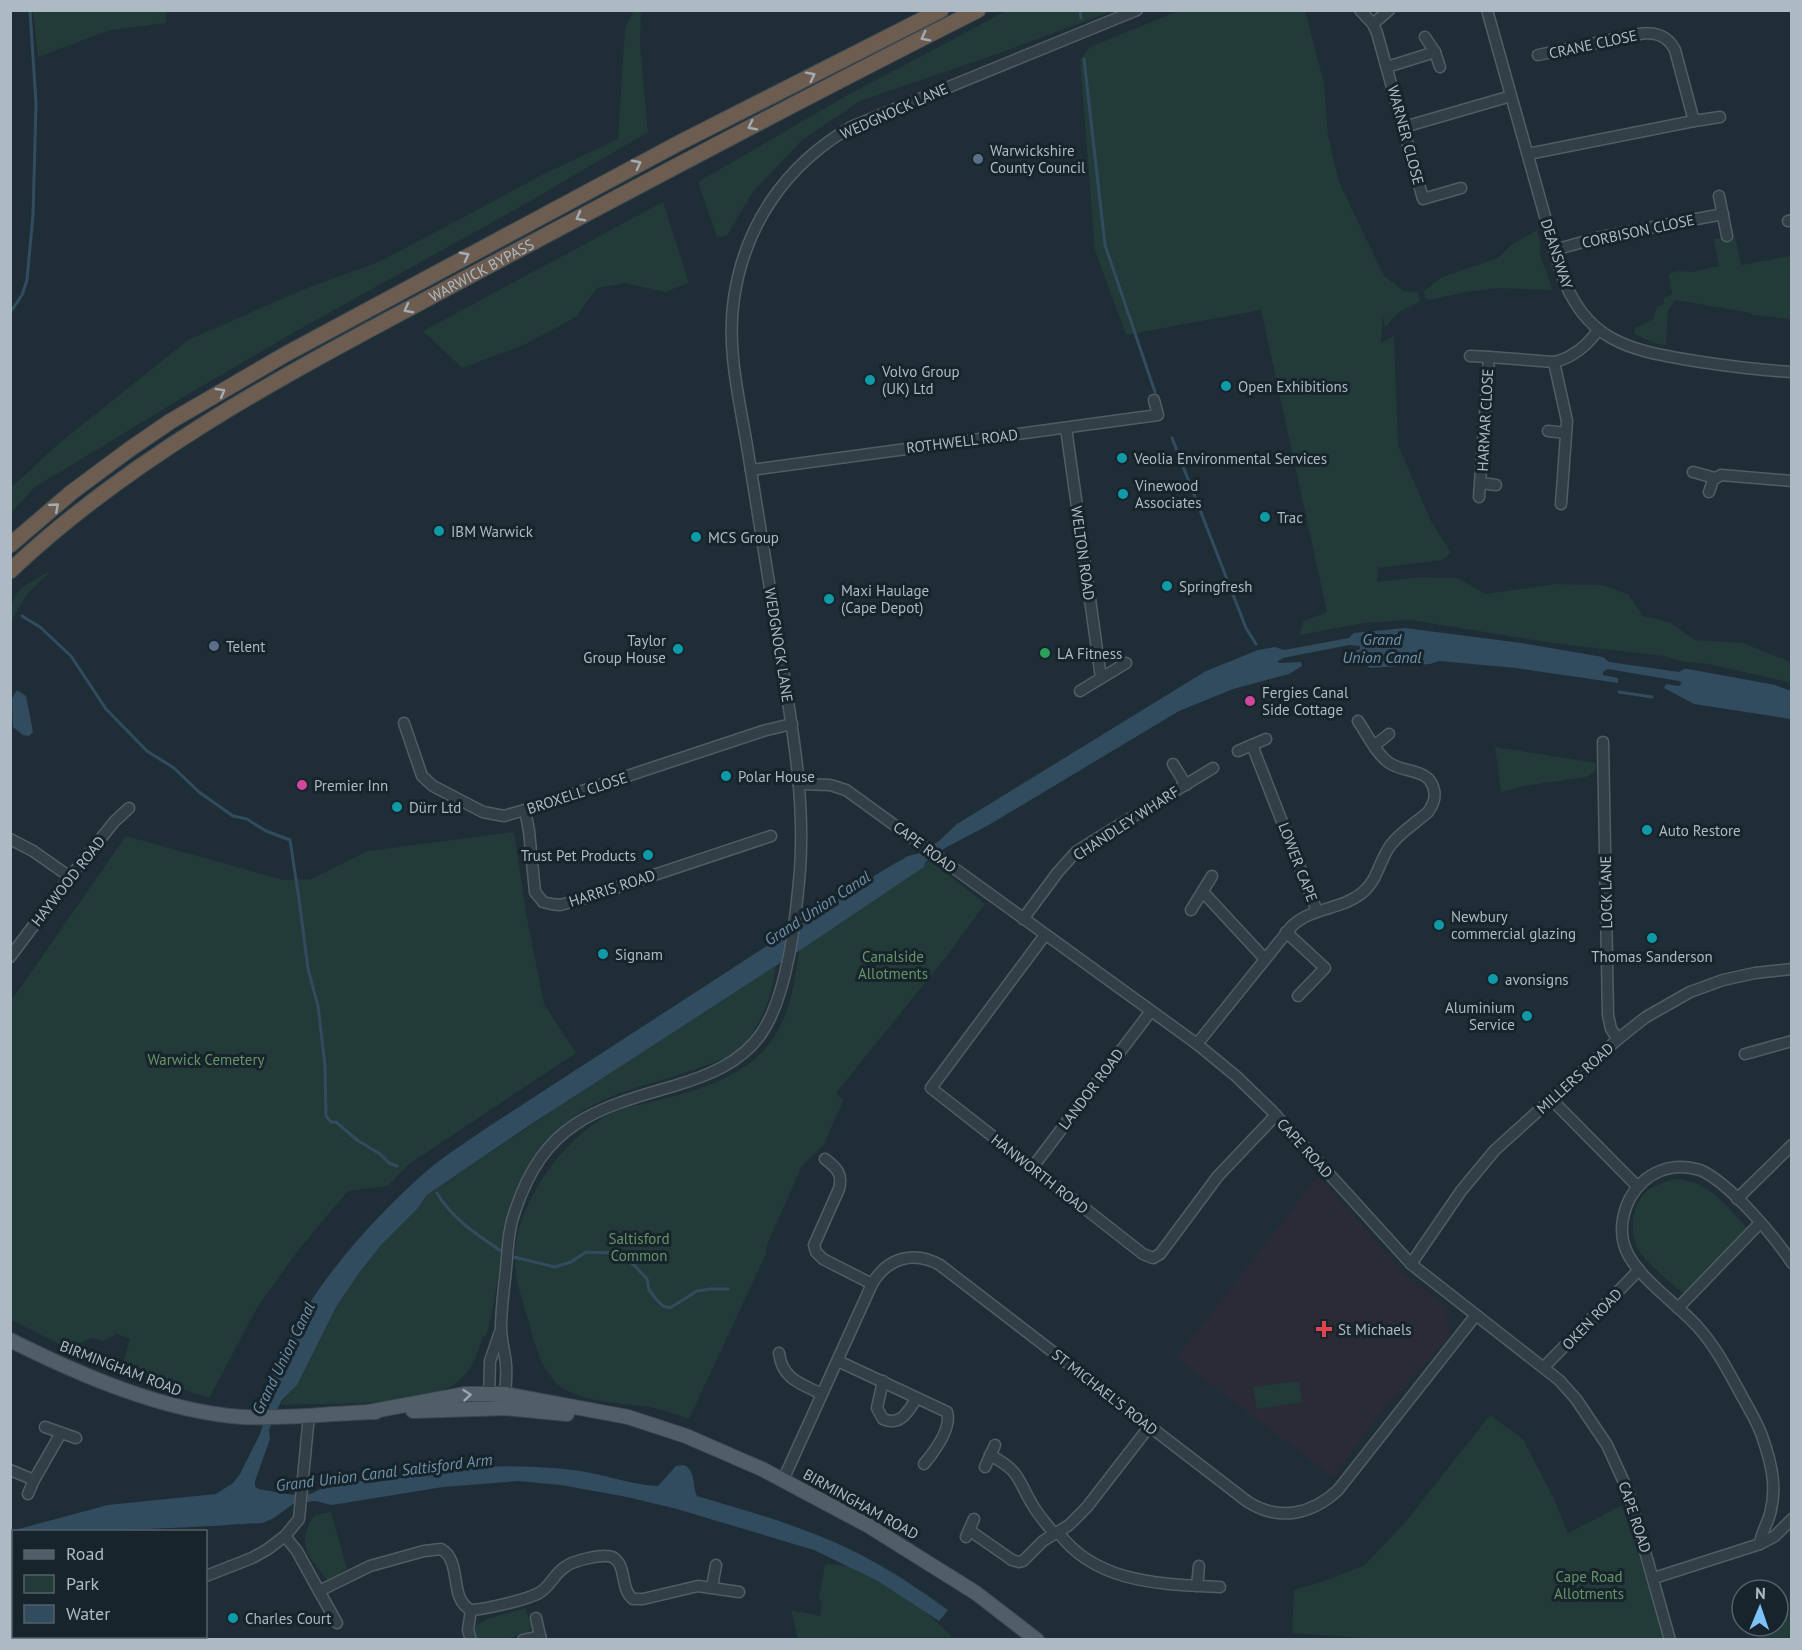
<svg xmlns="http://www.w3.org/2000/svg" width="1802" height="1650" font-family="'PT Sans',sans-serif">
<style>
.medical{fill:#2b2b38}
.green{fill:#223a38}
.water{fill:#324c5f}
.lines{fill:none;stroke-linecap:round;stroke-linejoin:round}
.stream{stroke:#324c5f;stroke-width:3}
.minor-casing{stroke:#505d65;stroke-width:13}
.major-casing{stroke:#3c4851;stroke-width:16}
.highway-casing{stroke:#3d4a52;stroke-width:17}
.minor{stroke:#333f47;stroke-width:10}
.major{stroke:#515e68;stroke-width:14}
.highway{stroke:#6d5d50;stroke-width:15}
.oneway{stroke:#a3acb3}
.oneway2{stroke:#9ba8b2}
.service-dot{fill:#5c6f8a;stroke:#18242c;stroke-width:2}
.culture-dot{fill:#0f9aa8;stroke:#18242c;stroke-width:2}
.leisure-dot{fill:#2e9e5b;stroke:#18242c;stroke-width:2}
.hotel-dot{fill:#d1479c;stroke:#18242c;stroke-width:2}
.health-dot{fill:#e0444e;stroke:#18242c;stroke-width:2}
.labels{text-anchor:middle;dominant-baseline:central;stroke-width:6;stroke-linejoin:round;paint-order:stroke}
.street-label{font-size:15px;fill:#adbac4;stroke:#18242c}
.poi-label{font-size:15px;fill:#adbac4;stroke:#18242c;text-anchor:start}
.park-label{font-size:15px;fill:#659467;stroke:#18242c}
.water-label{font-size:16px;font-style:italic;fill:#6d91a9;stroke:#18242c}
</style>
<rect width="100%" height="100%" fill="#1f2d37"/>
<polygon class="medical" points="1318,1176 1407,1276 1446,1307 1450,1336 1373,1421 1334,1478 1176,1358"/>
<g class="green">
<polygon points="1008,10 1113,11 1000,53 860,101 802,140 752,193 727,236 717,237 698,182 846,96"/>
<polygon points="33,11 166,11 166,23 110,30 38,57"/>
<polygon points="634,11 641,11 640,45 648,132 520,207 298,330 192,392 35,487 11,513 11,488 57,445 188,340 302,290 381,261 544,174 618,139 625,28"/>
<path d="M1178,11H1305L1324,83L1328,135L1339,182L1384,276L1404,291L1417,292L1421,299C1417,305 1410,306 1403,310C1395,314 1390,321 1385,328L1383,316L1381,343L1394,336L1398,445L1431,521L1451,553L1442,560L1378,568L1377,582L1421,577L1458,578L1485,594L1556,584L1602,585L1628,594L1643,616L1669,622L1695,640L1743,643L1791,662V683L1709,664L1686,662L1663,656L1552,643L1411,620L1364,623L1300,635L1303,621L1327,612L1261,310L1126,335L1095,250L1080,60L1090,47Z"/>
<polygon points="663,202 689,283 665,292 625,283 597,288 576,317 526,344 462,368 423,331"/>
<polygon points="1537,230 1540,240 1540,255 1553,290 1497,288 1466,292 1430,300 1425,298 1424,291 1442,277 1498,258 1511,245"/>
<polygon points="1735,236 1741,265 1791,256 1791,319 1752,315 1751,313 1675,300 1668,311 1666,345 1654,343 1634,334 1635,328 1653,319 1657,307 1664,304 1664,298 1672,294 1669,274 1677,271 1693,272 1719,266 1714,239"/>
<path d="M51,571L27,594L11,621C10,589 25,585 51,571Z"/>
<polygon points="1495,747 1597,763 1595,771 1586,777 1524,786 1501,792"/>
<polygon points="514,832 526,913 544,1004 576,1053 408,1165 388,1186 348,1191 297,1252 257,1308 209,1398 121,1369 130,1339 117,1334 103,1341 91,1338 69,1349 11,1320 11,1001 126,836 284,880 311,879 368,851"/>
<path d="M929,859L985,904L950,952L836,1093L843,1101L823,1146L802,1166L767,1245L766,1254L689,1419C676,1414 663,1410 650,1407C622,1403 591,1403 566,1390C538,1375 533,1333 524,1306C520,1293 515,1276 515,1262C512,1207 567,1131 617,1111C630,1106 643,1104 657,1101C690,1092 730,1081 756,1058C788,1029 793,992 799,951L924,867L925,862Z"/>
<path d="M776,966C772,992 768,1007 754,1030C751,1035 749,1041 745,1045C735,1056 718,1061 704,1066C639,1091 584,1091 538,1153C499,1206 504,1276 486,1336H483C478,1353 471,1372 456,1383C425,1407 321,1403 279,1405L297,1385L336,1307L359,1273L381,1244L418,1208L427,1195L614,1070Z"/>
<path d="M1675,1179C1708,1180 1727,1206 1748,1229L1684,1294C1670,1281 1651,1268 1640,1252C1629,1236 1630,1207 1646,1192C1654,1185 1665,1182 1675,1179Z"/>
<polygon points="1299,1381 1302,1402 1257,1409 1253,1387"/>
<polygon points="1490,1415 1523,1439 1555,1501 1568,1533 1622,1505 1645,1574 1663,1639 1392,1640 1292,1633 1294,1590 1325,1581 1365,1565 1407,1520"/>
<path d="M331,1512L347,1569L327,1580C316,1565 299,1549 307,1529C314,1513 314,1515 331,1512Z"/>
<path d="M825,1564C834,1565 844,1565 853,1567C878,1574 935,1617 952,1637H862L798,1639L791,1610L820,1616L822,1603L819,1599Z"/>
<polygon points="525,1608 532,1626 528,1633 506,1639 476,1639 474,1630 476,1626 487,1619"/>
<polygon points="1791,1612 1791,1639 1760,1639 1757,1630 1764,1626 1778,1626 1778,1619"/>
</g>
<g class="water">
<path d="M1405,628L1521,643L1603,657L1609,662L1679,672L1684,669H1688L1775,685L1791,691V719L1694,704L1664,688L1666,684L1679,686L1682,683L1679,681L1608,669L1603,672V675L1618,678V683L1516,668L1439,661L1430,664L1370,668L1362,662L1348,658V655L1360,649V646L1349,645L1283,658L1278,661L1279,663L1301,662L1302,666L1289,674L1233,689L1179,711L987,826L945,848L925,862L924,867L808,945L527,1127L427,1195L418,1208L381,1245L359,1273L336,1307L297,1385L281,1401L269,1430L270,1439L255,1481V1486L258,1489C275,1491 304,1501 318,1490C401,1471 487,1460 573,1470C601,1473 630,1485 658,1486L676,1466L684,1465C696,1471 692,1485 697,1496C757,1514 820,1531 874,1562C900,1576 924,1593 948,1610L939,1621L878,1581L814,1550L677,1509L627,1497L561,1485L518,1481L443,1487L332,1505L315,1501L293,1504L274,1518L262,1523C179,1528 96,1532 14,1532L13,1550L11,1551V1531L108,1505L216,1494L233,1483L240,1474L260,1434L270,1401L268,1391L269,1383C280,1359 290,1332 305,1310C339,1257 382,1210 429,1169C446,1155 466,1142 485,1129L882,871L908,856L920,853L939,841L957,824L1206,671L1258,650L1275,647L1284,650L1349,638L1354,633Z"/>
<polygon points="17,690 26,696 33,732 29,736 23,735 13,727 12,699"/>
</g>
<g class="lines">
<g class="stream">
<polyline points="1080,10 1081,18"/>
<polyline points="1084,59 1105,245 1155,392"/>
<polyline points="10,313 22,295 27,280 33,215 36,103 30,10"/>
<polyline points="1172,438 1246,628 1256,644"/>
<polyline points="22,616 40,627 71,656 106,709 147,751 174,768 199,792 233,816 247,819 266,831 290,840 300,906 308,969 318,1006 325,1066 326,1116 331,1122 336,1122 357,1140 380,1154 389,1163 397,1166"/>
<polyline points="1619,692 1652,697"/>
<path d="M437,1193C452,1219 479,1236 504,1253"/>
<polyline points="510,1256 555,1267 571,1262 586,1252 612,1253 628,1260 635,1266 647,1279 649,1290 657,1300 663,1306 670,1308 697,1291 710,1289 728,1289"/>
</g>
<defs>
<g id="minor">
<polyline points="1360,10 1373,24 1377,33 1423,199 1461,188"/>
<path d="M1487,10L1560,270C1585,341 1627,350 1695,361C1727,366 1759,370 1792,372"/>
<polyline points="1373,24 1389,10"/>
<polyline points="1425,37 1435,52 1440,67"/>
<polyline points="1387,67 1435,52"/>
<polyline points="1694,121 1720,117"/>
<polyline points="1404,127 1511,96"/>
<path d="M1528,154L1694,121L1675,50C1668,36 1655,31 1639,34L1538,55"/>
<polyline points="1719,196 1727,236"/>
<polyline points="1788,221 1792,220"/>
<polyline points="1554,250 1601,237 1723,214"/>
<polyline points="1470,356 1489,357"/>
<polyline points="1554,362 1567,421 1561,504"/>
<polyline points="1066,428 1101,678"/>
<polyline points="1548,431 1566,433"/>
<polyline points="751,470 1158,415 1154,400"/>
<polyline points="1693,472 1715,478"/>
<polyline points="1481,483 1496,485"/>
<polyline points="1709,492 1713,480 1721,475 1792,481"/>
<path d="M1479,497L1489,357L1554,362C1572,358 1588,345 1598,330"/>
<polyline points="1080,691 1126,663"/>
<polyline points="404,723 422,776 433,786 483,812 504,816 525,810 763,731 792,724"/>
<polyline points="1603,742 1608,1015 1611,1029 1618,1039"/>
<polyline points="1252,745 1317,911"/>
<polyline points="1375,745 1389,734"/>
<polyline points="1238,751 1266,739"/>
<polyline points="1173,764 1186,785"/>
<polyline points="799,784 830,785 846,790 1197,1044 1237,1077 1272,1111 1411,1264 1559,1380 1576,1399 1607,1445 1628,1491 1670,1640"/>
<polyline points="525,810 529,831 535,892 543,902 551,904 560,905 579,900 771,836"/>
<polyline points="10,839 33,851 70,877"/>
<polyline points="1203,892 1265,959"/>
<polyline points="1191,910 1212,876"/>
<polyline points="1023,919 1058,872 1076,852 1101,836 1213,768"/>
<polyline points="1286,932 1325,968 1298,996"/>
<polyline points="1045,935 931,1088 1143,1254 1153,1258 1160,1254 1218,1176 1276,1115"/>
<polyline points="10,957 70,877 114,822 129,808"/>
<path d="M1197,1044L1292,926C1312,907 1341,910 1362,893C1378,880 1379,861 1390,846C1400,832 1416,823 1428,812C1433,805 1436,798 1434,790C1429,767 1403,774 1388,762C1375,752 1367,734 1358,721"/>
<polyline points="1745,1054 1792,1041"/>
<polyline points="1552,1100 1637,1186"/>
<path d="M825,1159C837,1168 843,1174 839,1189L814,1245L816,1252L823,1259L872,1284"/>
<polyline points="1032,1168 1151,1011"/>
<polyline points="1737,1199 1792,1145"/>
<polyline points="1411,1264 1461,1191 1495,1150 1618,1039 1646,1017 1690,992 1723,980 1755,973 1792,969"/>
<polyline points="1678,1308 1760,1223"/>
<path d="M779,1353C782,1379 801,1384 822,1394"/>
<path d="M838,1361L947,1412C952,1428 934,1452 924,1464"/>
<polyline points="1544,1367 1639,1270"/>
<path d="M883,1381L877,1408L883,1419C901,1427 908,1411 917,1398"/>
<polyline points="489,1399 490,1361 500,1332"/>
<path d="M505,1402C505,1389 507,1377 506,1365C505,1352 501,1340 501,1328C501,1308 504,1289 506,1269C508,1249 508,1230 515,1211C544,1124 593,1109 674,1086C707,1076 741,1063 761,1034C788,995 796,917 800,870C805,800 793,732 782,664C771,593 759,522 748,452C740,402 726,349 734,298C745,224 786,165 851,127L1137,10"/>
<polyline points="45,1427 76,1438"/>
<path d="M990,1455C1021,1472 1016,1477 1032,1504C1038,1515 1047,1524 1054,1534"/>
<polyline points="985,1467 995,1445"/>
<polyline points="10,1470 34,1480 61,1433"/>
<path d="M783,1480L872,1284C887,1258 914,1250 940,1265L1248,1502C1280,1522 1312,1514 1338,1490L1476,1315"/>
<polyline points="28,1494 34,1480"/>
<polyline points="969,1530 1012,1560 1019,1562 1023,1561 1043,1541 1069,1525 1087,1507 1149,1427"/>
<path d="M1058,1532C1096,1584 1162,1584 1220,1587"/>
<path d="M285,1536L297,1551L319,1591L370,1566L424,1551L441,1549C463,1561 448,1599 471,1610C486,1609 526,1600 539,1593C550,1587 554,1574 565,1567C572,1561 606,1552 614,1558C627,1567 620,1589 633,1599H643L698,1586L739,1592"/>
<polyline points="966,1537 974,1519"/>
<path d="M1760,1544C1761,1533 1767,1525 1770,1514C1777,1488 1772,1465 1763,1439C1759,1425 1750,1411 1743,1398C1729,1373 1717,1348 1697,1326C1677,1304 1637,1277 1626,1250C1619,1233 1622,1214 1630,1198C1637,1186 1647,1176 1660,1171C1672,1166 1687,1166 1700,1170C1729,1182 1774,1236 1792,1263"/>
<polyline points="206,1576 252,1558 268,1549 285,1536 299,1519 309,1415"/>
<polyline points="1654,1578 1760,1544 1775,1536 1792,1519"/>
<polyline points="1197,1586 1199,1566"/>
<polyline points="712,1587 716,1565"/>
<polyline points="319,1591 337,1623"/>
<polyline points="536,1618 541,1640"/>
<polyline points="10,1637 14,1636"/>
<polyline points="471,1640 468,1630 471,1610"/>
<polyline points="523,1640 540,1636"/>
</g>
<g id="major">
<path d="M10,1340C80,1375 165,1412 243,1417C287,1419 332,1413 376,1412"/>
<polyline points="413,1411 505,1408 567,1414"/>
<polyline points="368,1412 465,1394 505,1394 628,1417 686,1436 762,1469 869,1526 976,1593 1037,1640"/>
</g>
<g id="highway">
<polyline points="10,545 72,492 130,449 171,421 286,354 679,143 941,10"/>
<path id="s1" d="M10,571C142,446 306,364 464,279C634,188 805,97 978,10"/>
</g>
</defs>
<use href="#minor" class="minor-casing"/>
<use href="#major" class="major-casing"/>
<use href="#highway" class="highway-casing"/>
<use href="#minor" class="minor"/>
<use href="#major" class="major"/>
<use href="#highway" class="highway"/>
</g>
<defs><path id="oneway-chevron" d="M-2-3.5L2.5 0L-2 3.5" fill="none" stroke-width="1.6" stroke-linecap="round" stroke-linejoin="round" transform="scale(1.5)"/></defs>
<g class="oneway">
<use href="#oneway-chevron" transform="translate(925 37) rotate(153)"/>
<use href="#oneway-chevron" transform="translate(811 76) rotate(-27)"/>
<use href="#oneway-chevron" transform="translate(752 126) rotate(153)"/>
<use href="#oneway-chevron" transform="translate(637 164) rotate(-28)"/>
<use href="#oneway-chevron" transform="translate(580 217) rotate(152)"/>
<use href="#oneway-chevron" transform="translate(465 256) rotate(-28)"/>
<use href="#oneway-chevron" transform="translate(408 309) rotate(152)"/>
<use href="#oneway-chevron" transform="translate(221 392) rotate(-30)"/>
<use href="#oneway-chevron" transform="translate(55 507) rotate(-41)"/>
</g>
<use class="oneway2" href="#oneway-chevron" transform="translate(467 1395) rotate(-5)"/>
<g class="service-dot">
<circle cx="978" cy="159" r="6"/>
<circle cx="214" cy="646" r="6"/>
</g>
<g class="culture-dot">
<circle cx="870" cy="380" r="6"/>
<circle cx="1226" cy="386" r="6"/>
<circle cx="1122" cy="458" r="6"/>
<circle cx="1123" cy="494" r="6"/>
<circle cx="1265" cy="517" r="6"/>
<circle cx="439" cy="531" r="6"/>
<circle cx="696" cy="537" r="6"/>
<circle cx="1167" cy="586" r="6"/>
<circle cx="829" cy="599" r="6"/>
<circle cx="678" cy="649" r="6"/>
<circle cx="726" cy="776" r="6"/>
<circle cx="397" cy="807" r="6"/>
<circle cx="1647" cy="830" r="6"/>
<circle cx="648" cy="855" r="6"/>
<circle cx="1439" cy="925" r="6"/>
<circle cx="1652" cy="938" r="6"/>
<circle cx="603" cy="954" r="6"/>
<circle cx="1493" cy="979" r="6"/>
<circle cx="1527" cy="1016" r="6"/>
<circle cx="233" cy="1618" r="6"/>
</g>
<circle class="leisure-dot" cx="1045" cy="653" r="6"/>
<g class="hotel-dot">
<circle cx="1250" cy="701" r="6"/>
<circle cx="302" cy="785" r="6"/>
</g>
<path class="health-dot" d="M1321 1320h6v6h6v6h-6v6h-6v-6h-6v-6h6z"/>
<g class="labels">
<g class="street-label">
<text transform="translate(1593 44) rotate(-12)">CRANE CLOSE</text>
<text transform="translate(894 111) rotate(-24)">WEDGNOCK LANE</text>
<text transform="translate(1406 135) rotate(75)">WARNER CLOSE</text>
<text transform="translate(1638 231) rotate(-12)">CORBISON CLOSE</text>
<text transform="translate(1557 254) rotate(72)">DEANSWAY</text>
<text stroke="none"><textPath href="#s1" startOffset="561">WARWICK BYPASS</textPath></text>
<text transform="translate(1485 420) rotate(-87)">HARMAR CLOSE</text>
<text transform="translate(962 441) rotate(-7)">ROTHWELL ROAD</text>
<text transform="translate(1083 553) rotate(82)">WELTON ROAD</text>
<text transform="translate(779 645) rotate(81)">WEDGNOCK LANE</text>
<text transform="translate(577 793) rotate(-18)">BROXELL CLOSE</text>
<text transform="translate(1126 823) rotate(-33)">CHANDLEY WHARF</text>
<text transform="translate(925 847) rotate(37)">CAPE ROAD</text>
<text transform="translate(1298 862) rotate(69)">LOWER CAPE</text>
<text transform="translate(68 881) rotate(-52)">HAYWOOD ROAD</text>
<text transform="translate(612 888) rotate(-18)">HARRIS ROAD</text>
<text transform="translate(1606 892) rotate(-91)">LOCK LANE</text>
<text transform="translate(1575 1078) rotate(-42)">MILLERS ROAD</text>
<text transform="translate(1091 1089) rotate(-53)">LANDOR ROAD</text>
<text transform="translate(1305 1148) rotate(48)">CAPE ROAD</text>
<text transform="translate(1040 1174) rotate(38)">HANWORTH ROAD</text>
<text transform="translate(1592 1319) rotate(-46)">OKEN ROAD</text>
<text transform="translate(121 1368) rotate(21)">BIRMINGHAM ROAD</text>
<text transform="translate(1105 1392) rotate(38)">ST MICHAEL'S ROAD</text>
<text transform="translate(861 1504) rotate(29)">BIRMINGHAM ROAD</text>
<text transform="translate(1635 1517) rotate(72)">CAPE ROAD</text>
</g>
<g class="poi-label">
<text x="990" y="150">Warwickshire<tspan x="990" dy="17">County Council</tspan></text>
<text x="882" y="371">Volvo Group<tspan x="882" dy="17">(UK) Ltd</tspan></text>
<text x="1238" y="386">Open Exhibitions</text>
<text x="1134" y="458">Veolia Environmental Services</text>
<text x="1135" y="485">Vinewood<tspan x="1135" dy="17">Associates</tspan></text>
<text x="1277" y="517">Trac</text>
<text x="451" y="531">IBM Warwick</text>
<text x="708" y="537">MCS Group</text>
<text x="1179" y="586">Springfresh</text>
<text x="841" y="590">Maxi Haulage<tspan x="841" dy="17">(Cape Depot)</tspan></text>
<text x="666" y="640" text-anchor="end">Taylor<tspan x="666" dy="17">Group House</tspan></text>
<text x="226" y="646">Telent</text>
<text x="1057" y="653">LA Fitness</text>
<text x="1262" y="692">Fergies Canal<tspan x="1262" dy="17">Side Cottage</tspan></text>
<text x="738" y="776">Polar House</text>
<text x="314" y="785">Premier Inn</text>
<text x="409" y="807">Dürr Ltd</text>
<text x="1659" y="830">Auto Restore</text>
<text x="636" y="855" text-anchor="end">Trust Pet Products</text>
<text x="1451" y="916">Newbury<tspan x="1451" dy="17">commercial glazing</tspan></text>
<text x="615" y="954">Signam</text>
<text x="1652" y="956" text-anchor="middle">Thomas Sanderson</text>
<text x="1505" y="979">avonsigns</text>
<text x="1515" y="1007" text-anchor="end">Aluminium<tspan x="1515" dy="17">Service</tspan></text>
<text x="1338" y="1329">St Michaels</text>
<text x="245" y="1618">Charles Court</text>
</g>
<g class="park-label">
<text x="893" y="956">Canalside<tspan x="893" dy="17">Allotments</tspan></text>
<text x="206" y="1059">Warwick Cemetery</text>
<text x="639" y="1238">Saltisford<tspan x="639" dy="17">Common</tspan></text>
<text x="1589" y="1576">Cape Road<tspan x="1589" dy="17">Allotments</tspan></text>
</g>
<g class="water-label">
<text x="1382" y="639">Grand<tspan x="1382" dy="18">Union Canal</tspan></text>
<text transform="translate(817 908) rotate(-33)">Grand Union Canal</text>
<text transform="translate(283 1358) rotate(-64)">Grand Union Canal</text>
<text transform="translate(384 1472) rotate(-7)">Grand Union Canal Saltisford Arm</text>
</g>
</g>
<rect width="1802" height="1650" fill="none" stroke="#adbac4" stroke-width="24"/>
<rect x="12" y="1530" width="195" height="108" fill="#18242c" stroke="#546069" stroke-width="1.5"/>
<rect x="24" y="1550" width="30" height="9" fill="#515e68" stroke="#546069" stroke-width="1.5"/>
<text x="66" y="1560" font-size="18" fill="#adbac4">Road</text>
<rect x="24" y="1575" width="30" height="18" fill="#223a38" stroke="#546069" stroke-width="1.5"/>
<text x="66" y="1590" font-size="18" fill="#adbac4">Park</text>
<rect x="24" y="1605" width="30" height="18" fill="#324c5f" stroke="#546069" stroke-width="1.5"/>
<text x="66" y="1620" font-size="18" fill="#adbac4">Water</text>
<g transform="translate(1760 1608) rotate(2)"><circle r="28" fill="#18242c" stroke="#546069" stroke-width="1.5"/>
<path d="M0-4.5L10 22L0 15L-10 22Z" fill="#7dc2f9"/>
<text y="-9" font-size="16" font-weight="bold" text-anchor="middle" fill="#adbac4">N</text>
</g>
</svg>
